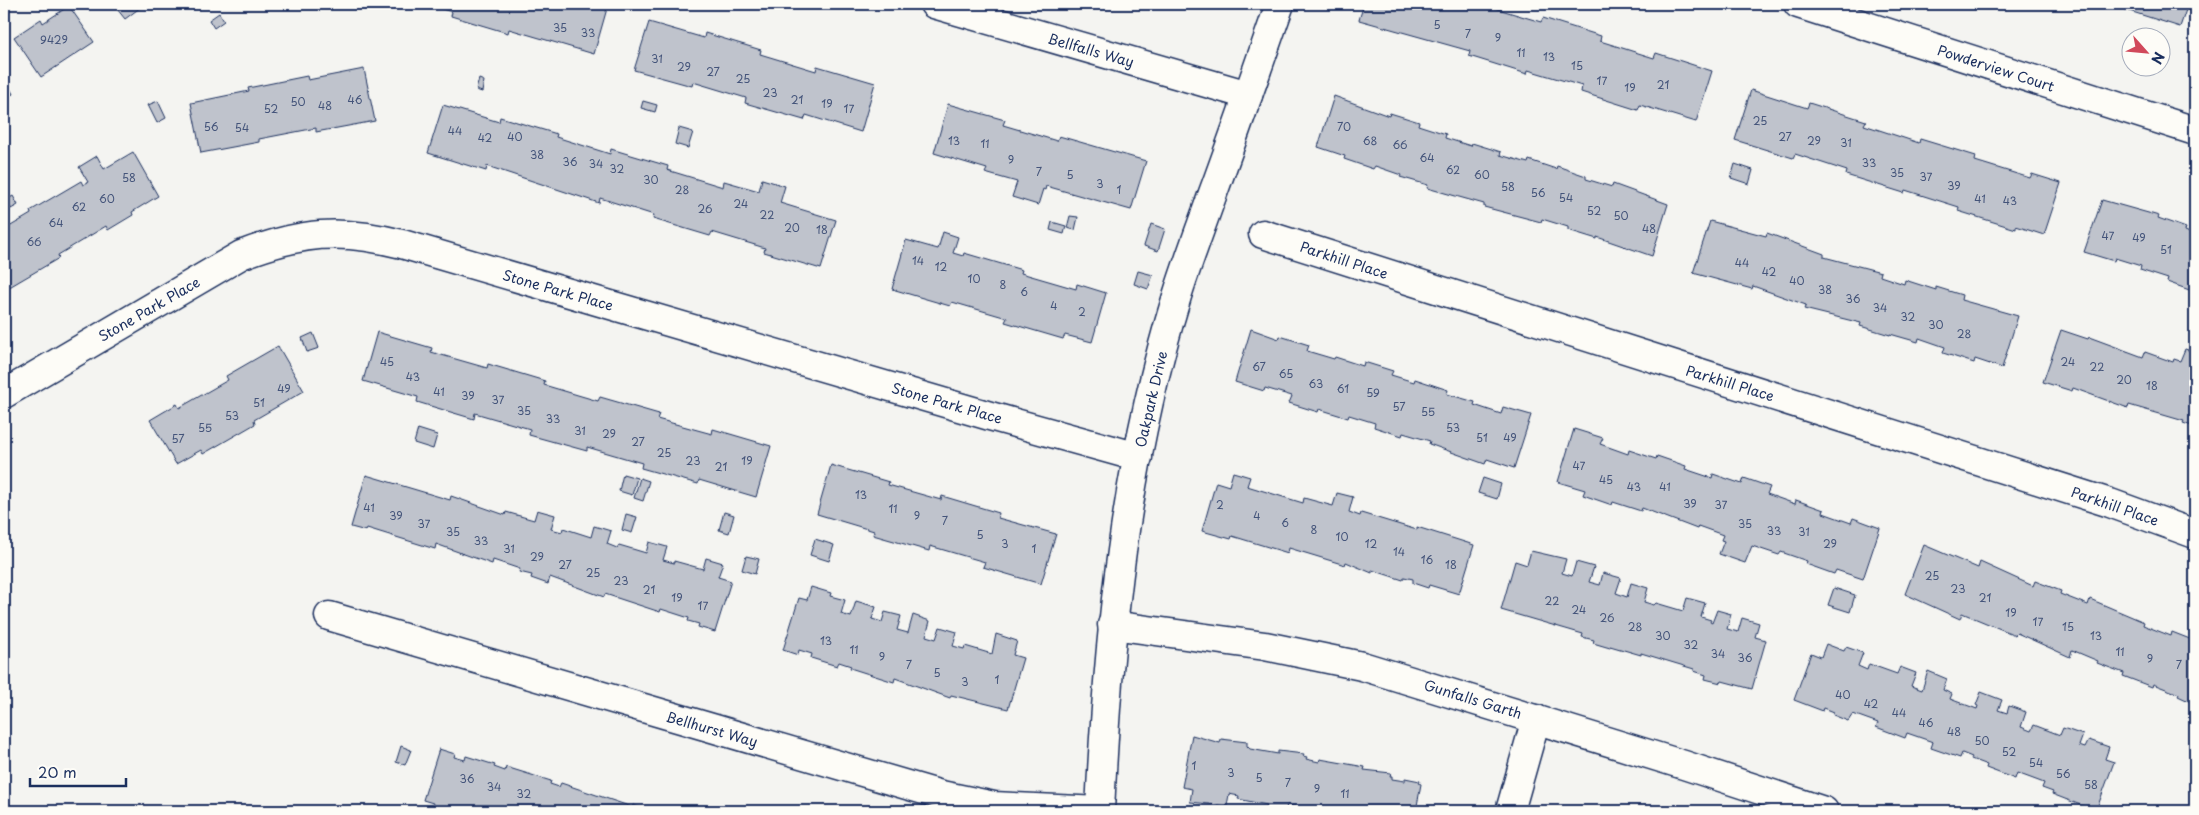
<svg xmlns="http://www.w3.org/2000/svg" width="2199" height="815" font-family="'Playpen Sans',sans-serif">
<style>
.building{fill:#bfc3cc;stroke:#1b2f5e}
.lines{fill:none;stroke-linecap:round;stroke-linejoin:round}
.street-casing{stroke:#1b2f5e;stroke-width:31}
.street{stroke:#fdfcf7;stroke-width:28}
.labels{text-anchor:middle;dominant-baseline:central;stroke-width:4;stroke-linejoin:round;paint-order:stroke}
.number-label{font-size:11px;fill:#44547a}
.street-label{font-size:14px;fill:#1b2f5e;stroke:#fdfcf7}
</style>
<rect width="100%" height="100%" fill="#f4f4f1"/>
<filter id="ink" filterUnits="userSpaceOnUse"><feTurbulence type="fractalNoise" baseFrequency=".02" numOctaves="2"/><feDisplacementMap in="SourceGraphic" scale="10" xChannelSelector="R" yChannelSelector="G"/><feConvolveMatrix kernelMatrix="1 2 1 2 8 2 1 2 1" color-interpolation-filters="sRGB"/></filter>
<g filter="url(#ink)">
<g class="building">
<polygon points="113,4 145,4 125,19"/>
<polygon points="156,4 167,4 160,9"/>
<polygon points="425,4 604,4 608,5 594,54 509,29 508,33 451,16 452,12"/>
<polygon points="1364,4 1488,4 1488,6 1541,22 1543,18 1601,36 1600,41 1654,58 1656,53 1712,71 1696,122 1640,105 1638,110 1581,92 1582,86 1528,70 1527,74 1469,56 1470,51 1359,20"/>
<polygon points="2117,4 2188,4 2180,27 2123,9 2124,6"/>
<polygon points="69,6 94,42 41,77 14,37 41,19 43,23"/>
<polygon points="219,13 224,21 214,28 209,20"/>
<polygon points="649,22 704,38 705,33 761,50 760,54 816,71 817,66 875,83 861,132 806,115 804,120 745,103 746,98 693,82 692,86 634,70"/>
<polygon points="364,69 375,121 316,132 316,128 259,139 259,142 201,153 191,103 249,91 248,88 307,76 308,80"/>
<polygon points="4,77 13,94 4,99"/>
<polygon points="479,79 484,81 482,92 476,90"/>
<polygon points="1751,90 1807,108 1809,103 1866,121 1864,125 1919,143 1920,139 1976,156 1975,161 2030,178 2032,174 2061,183 2044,235 2016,226 2016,229 1958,211 1959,207 1905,190 1904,193 1846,175 1847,171 1795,154 1793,158 1735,140"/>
<polygon points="1334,96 1389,116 1390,113 1419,122 1418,125 1446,134 1445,138 1471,146 1472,143 1501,152 1500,155 1528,163 1529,160 1556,169 1557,166 1586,176 1586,179 1612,187 1613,184 1668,204 1652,256 1597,237 1597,239 1568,230 1568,227 1542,219 1541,222 1484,207 1484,204 1427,188 1428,185 1400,177 1401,175 1375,166 1373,169 1344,159 1345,156 1318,147"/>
<polygon points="158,101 166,118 157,123 148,105"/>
<polygon points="643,101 657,105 655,112 641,108"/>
<polygon points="948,104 1005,120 1003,125 1057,141 1059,136 1146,161 1131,210 1046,186 1045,190 1043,189 1038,205 1012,197 1017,182 985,173 987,169 934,153"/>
<polygon points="443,105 499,122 500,117 557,134 556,137 610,154 611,149 668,166 667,170 723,187 724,181 759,191 762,179 785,186 780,203 836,220 821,269 764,252 765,248 712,232 710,236 653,219 654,215 600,198 599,203 487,166 486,171 428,153"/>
<polygon points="679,128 693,132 688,148 675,144"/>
<polygon points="133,152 158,196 132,212 133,215 108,230 106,226 58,255 59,258 6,289 4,285 4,230 31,214 30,211 81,181 83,185 88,182 79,167 97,156 104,169"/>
<polygon points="1735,164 1753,170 1749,184 1731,178"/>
<polygon points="13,196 18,205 11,209 6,200"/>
<polygon points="2102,200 2159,216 2158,218 2186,228 2185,231 2195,235 2195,292 2167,282 2168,279 2140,270 2141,266 2115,258 2114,261 2084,252"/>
<polygon points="1070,216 1078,217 1075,230 1067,228"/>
<polygon points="1710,221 1766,236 1767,233 1824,254 1824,257 1881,272 1880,276 1904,284 1905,280 1936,290 1936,287 1962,295 1961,300 2018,316 2002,368 1975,359 1974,363 1943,353 1945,347 1919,338 1918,342 1890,334 1890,335 1860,326 1861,323 1804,309 1806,305 1753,286 1752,289 1693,273"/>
<polygon points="1052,222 1066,226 1064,234 1050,230"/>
<polygon points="1151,224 1165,229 1158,251 1144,246"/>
<polygon points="943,232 958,237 953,253 963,256 964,253 1022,270 1021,273 1076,289 1077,284 1106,293 1092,342 1065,335 1063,339 1005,322 1007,318 952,302 950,306 892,289 906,240 938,249"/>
<polygon points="1138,271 1153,275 1148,289 1134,284"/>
<polygon points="1251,329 1279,339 1280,336 1309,345 1307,351 1334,359 1335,357 1363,366 1364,362 1393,371 1391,375 1414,382 1415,379 1448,390 1447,394 1475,402 1474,405 1501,414 1503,407 1531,415 1514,468 1487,459 1485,464 1429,444 1430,441 1403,433 1402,436 1374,427 1375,423 1349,415 1348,418 1319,409 1318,412 1289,403 1292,396 1265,388 1264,391 1235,382"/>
<polygon points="2061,330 2088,339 2089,337 2143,357 2145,352 2173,362 2174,359 2180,361 2185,349 2195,352 2195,427 2183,423 2184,421 2129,405 2128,408 2073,388 2072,391 2043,382"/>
<polygon points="377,332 432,348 431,352 487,368 488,364 545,381 544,385 598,401 600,397 659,414 657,419 712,434 713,429 771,446 756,497 699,480 698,484 641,468 642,463 587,447 587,451 529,435 530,429 475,413 474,419 417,402 418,397 363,381"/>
<polygon points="313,333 319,348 307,352 302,338"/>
<polygon points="278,346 304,391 254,420 255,424 203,454 201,450 176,464 150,420 177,404 179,408 228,380 226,376"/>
<polygon points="418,429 437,435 433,449 414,443"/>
<polygon points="1574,429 1603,438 1600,444 1628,454 1629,450 1656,459 1657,456 1686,466 1685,469 1712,478 1713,474 1742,484 1744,478 1770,487 1767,494 1795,504 1796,500 1824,510 1823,513 1851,523 1853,518 1880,528 1863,579 1836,570 1834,574 1806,564 1807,561 1781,552 1779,555 1752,546 1745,563 1719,554 1724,541 1721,540 1723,535 1698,526 1697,529 1642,508 1641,511 1613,502 1612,505 1583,495 1585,490 1558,482"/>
<polygon points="831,465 889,482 888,485 941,500 942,496 999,513 998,518 1056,534 1041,584 983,567 985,562 930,546 929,551 873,535 874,531 817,514"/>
<polygon points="1233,472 1250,477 1247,486 1303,503 1304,498 1333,506 1337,493 1353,497 1349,512 1360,516 1361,513 1417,530 1417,527 1474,545 1459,594 1429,585 1428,588 1413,583 1413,579 1404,577 1403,580 1372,570 1372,573 1346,562 1345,565 1289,548 1288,553 1232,536 1231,539 1202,531 1216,482 1229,486"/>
<polygon points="623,474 637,478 632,495 619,491"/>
<polygon points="366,475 450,500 451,496 505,515 506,512 534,520 537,510 555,515 551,529 562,532 563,528 591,537 594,526 611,531 607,544 617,548 619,545 646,553 649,542 667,547 663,560 674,563 674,561 703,569 706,558 723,563 718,577 731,581 715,632 698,627 699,624 688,621 689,618 661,609 660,612 605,594 604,597 550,577 548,584 531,578 532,575 519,572 520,569 493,560 492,564 436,544 435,549 367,528 366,531 351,527"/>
<polygon points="640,478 649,481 643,501 634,498"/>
<polygon points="1483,478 1501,484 1497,499 1478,493"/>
<polygon points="724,512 734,515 729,533 719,530"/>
<polygon points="626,514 637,517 632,533 622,530"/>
<polygon points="815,539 834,545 829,561 810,555"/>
<polygon points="1924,545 1978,568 1980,562 2033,586 2035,581 2061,591 2060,594 2088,605 2090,599 2144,622 2143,625 2171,636 2172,632 2195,641 2195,704 2178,696 2179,694 2153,684 2152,687 2123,676 2124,673 2097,663 2098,661 2072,650 2070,657 2017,633 2015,635 1962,613 1960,619 1905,594"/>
<polygon points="1531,551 1566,559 1562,573 1572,576 1576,562 1594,567 1589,582 1600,585 1603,573 1621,578 1616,593 1627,597 1631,583 1648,588 1644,602 1654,605 1656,603 1683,611 1687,598 1705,603 1701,617 1711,620 1710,622 1712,623 1717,610 1731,614 1727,629 1738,632 1742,618 1759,623 1755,637 1766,640 1752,689 1722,681 1721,683 1705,679 1706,675 1694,671 1694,669 1641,653 1641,655 1610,646 1610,648 1593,643 1594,640 1582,637 1583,634 1501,610 1515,561 1527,565"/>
<polygon points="746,556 759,559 755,574 742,570"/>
<polygon points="811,587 831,593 830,596 845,600 841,614 851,617 856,601 876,607 872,619 882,622 885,612 901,616 897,630 908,633 913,615 930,621 926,636 936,639 940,627 957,632 953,646 964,649 965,646 992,654 996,634 1017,641 1013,655 1023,658 1008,709 951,695 950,698 895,678 894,682 850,668 851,666 839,662 837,666 811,658 812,654 799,650 798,655 783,650 799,598 807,600"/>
<polygon points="1834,588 1855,595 1850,612 1828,605"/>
<polygon points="1826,644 1844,651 1846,647 1863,653 1858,666 1867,670 1869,664 1897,674 1900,667 1916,673 1911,686 1922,690 1928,671 1947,679 1943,690 1952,694 1950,699 1977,709 1978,706 1976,705 1981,692 2002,700 1998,710 2007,713 2009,706 2026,712 2021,727 2031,731 2034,725 2060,735 2063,728 2083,735 2079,746 2085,748 2089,740 2109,747 2105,759 2114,762 2096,811 2052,794 2053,792 2042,788 2044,783 2017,773 2015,779 1986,768 1987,765 1971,759 1972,757 1962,753 1960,758 1931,748 1933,742 1907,733 1905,738 1876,727 1878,723 1853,714 1848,721 1833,715 1834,712 1824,708 1823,711 1794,700 1811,653 1821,657"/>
<polygon points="1192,735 1220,743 1221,739 1247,742 1247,746 1250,749 1278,754 1278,751 1304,754 1303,756 1307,757 1306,759 1319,762 1320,759 1365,767 1364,770 1391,773 1390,776 1392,776 1392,779 1405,781 1405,778 1420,781 1419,783 1421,784 1416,811 1294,811 1295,806 1287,805 1285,811 1266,811 1267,805 1238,799 1239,796 1229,794 1227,806 1190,802 1192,789 1182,787"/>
<polygon points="401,746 411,750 405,765 396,762"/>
<polygon points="439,749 455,754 454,757 465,760 466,756 495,765 494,767 505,771 506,767 551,781 550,784 559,787 561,783 632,807 633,805 646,809 647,806 661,811 431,811 433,803 423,800"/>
</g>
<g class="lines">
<defs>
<g id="street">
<polyline points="934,4 1248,95"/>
<polyline points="1798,4 2195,131"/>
<polyline points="1263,234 2110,503 2195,534"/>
<path d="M4,394L241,255C301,232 340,228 402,244L990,416L1138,457"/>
<polyline points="329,616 941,795 994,806 1100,811"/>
<polyline points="1112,625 1265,646 1362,666 1684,765 1824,811"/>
<path d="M1100,811C1108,635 1125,465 1177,296C1188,261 1201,227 1213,193C1236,130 1258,67 1280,4"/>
<polyline points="1510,811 1536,719"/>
</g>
</defs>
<use href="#street" class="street-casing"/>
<use href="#street" class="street"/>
</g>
</g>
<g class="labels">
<g class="number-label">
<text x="1437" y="24">5</text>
<text x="560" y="27">35</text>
<text x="588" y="32">33</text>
<text x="1468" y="33">7</text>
<text x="1498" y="37">9</text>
<text x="54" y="39">9429</text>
<text x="1521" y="52">11</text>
<text x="1549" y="56">13</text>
<text x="657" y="58">31</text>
<text x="1577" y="65">15</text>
<text x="684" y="66">29</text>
<text x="713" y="71">27</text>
<text x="743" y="78">25</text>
<text x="1602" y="80">17</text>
<text x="1663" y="84">21</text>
<text x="1630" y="87">19</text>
<text x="770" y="92">23</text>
<text x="355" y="99">46</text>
<text x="797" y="99">21</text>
<text x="298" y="101">50</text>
<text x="827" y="103">19</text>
<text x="325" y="105">48</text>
<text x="271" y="108">52</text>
<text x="849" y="108">17</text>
<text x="1760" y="120">25</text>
<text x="211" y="126">56</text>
<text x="1344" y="126">70</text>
<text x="242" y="127">54</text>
<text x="455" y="130">44</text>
<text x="515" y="136">40</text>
<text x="1785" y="136">27</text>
<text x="485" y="137">42</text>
<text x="954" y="140">13</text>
<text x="1370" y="140">68</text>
<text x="1814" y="140">29</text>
<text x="1846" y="142">31</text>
<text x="985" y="143">11</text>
<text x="1400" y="144">66</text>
<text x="537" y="154">38</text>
<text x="1427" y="157">64</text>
<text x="1011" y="159">9</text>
<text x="570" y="161">36</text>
<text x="1869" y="162">33</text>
<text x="596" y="163">34</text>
<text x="617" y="168">32</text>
<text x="1453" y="169">62</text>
<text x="1039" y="171">7</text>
<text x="1897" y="172">35</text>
<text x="1070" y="174">5</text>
<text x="1482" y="174">60</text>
<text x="1926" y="176">37</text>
<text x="129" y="177">58</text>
<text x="651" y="179">30</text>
<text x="1100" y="183">3</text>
<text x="1954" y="185">39</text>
<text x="1508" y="186">58</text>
<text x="682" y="189">28</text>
<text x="1119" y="189">1</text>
<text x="1538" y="192">56</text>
<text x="1566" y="197">54</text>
<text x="107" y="198">60</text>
<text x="1980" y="198">41</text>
<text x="2010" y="200">43</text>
<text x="741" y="203">24</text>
<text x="79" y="206">62</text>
<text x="705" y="208">26</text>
<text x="1594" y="210">52</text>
<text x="767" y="214">22</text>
<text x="1621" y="215">50</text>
<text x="56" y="222">64</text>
<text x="792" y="227">20</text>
<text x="1649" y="228">48</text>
<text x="822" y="229">18</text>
<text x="2108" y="235">47</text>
<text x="2139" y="237">49</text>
<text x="34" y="241">66</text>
<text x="2166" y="249">51</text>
<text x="918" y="260">14</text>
<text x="1742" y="262">44</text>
<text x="941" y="266">12</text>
<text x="1769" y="271">42</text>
<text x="974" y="278">10</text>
<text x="1797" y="280">40</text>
<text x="1003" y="284">8</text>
<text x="1825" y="289">38</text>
<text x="1024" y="291">6</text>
<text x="1853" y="298">36</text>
<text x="1054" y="305">4</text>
<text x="1880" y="307">34</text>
<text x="1082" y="311">2</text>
<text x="1908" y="316">32</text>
<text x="1936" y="324">30</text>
<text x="1964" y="333">28</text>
<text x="387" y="361">45</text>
<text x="2068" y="361">24</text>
<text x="1259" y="366">67</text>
<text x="2097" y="366">22</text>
<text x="1286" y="373">65</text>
<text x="413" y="376">43</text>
<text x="2124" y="379">20</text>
<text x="1316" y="383">63</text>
<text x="2152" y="385">18</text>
<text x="284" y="388">49</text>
<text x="1343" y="388">61</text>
<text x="439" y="391">41</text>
<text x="1373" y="392">59</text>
<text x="468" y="395">39</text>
<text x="498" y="399">37</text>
<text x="259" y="402">51</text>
<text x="1399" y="406">57</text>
<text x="524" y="410">35</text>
<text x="1428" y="411">55</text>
<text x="232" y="415">53</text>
<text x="553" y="418">33</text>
<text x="205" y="427">55</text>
<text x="1453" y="427">53</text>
<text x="580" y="430">31</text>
<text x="609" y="433">29</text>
<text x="1482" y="437">51</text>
<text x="1510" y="437">49</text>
<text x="178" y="438">57</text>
<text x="638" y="441">27</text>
<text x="664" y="452">25</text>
<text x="693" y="460">23</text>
<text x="747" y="460">19</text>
<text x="1579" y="465">47</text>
<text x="721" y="466">21</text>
<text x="1606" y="479">45</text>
<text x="1634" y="486">43</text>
<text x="1665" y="486">41</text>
<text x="861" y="494">13</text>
<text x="1690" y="503">39</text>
<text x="1220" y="504">2</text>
<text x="1721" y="504">37</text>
<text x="369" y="507">41</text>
<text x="893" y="508">11</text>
<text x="396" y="515">39</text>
<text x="917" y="515">9</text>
<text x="1257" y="515">4</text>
<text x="945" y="520">7</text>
<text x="1285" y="522">6</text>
<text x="424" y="523">37</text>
<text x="1745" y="523">35</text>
<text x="1314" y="529">8</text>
<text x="1774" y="530">33</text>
<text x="453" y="531">35</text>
<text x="1804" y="531">31</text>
<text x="980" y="534">5</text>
<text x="1342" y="536">10</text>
<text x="481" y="540">33</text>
<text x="1005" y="543">3</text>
<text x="1371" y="543">12</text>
<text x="1830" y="543">29</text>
<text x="509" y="548">31</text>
<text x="1034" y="548">1</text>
<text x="1399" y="551">14</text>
<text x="537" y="556">29</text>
<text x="1427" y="559">16</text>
<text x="565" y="564">27</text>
<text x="1451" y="564">18</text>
<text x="593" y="572">25</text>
<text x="1932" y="575">25</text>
<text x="621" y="580">23</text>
<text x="1958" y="588">23</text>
<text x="649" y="589">21</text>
<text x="677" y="597">19</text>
<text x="1985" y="597">21</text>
<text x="1552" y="600">22</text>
<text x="703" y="605">17</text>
<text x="1579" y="609">24</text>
<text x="2011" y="612">19</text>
<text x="1607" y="617">26</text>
<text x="2038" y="621">17</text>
<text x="1635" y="626">28</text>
<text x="2068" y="626">15</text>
<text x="1663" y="635">30</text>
<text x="2096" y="635">13</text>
<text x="826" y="640">13</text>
<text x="1691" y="644">32</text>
<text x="854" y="649">11</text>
<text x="2120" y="651">11</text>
<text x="1718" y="653">34</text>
<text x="882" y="656">9</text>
<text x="1745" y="657">36</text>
<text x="2150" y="658">9</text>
<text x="909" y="664">7</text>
<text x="2179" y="664">7</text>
<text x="937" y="672">5</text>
<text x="997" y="679">1</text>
<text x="965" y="681">3</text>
<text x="1843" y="694">40</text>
<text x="1871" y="703">42</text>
<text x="1899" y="712">44</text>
<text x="1926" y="722">46</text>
<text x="1954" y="731">48</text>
<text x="1982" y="740">50</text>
<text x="2009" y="751">52</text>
<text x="2036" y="762">54</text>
<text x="1194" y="765">1</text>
<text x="1231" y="772">3</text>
<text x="2063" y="773">56</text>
<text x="1259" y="777">5</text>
<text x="467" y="778">36</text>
<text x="1288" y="782">7</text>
<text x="2091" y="784">58</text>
<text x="494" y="786">34</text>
<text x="1317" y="788">9</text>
<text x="524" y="793">32</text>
<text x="1345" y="793">11</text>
</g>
<g class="street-label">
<text transform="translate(1091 50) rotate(16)">Bellfalls Way</text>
<text transform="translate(1996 68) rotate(18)">Powderview Court</text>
<text transform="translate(1344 260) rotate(18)">Parkhill Place</text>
<text transform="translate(558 290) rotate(16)">Stone Park Place</text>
<text transform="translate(149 309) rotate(-30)">Stone Park Place</text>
<text transform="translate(1730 383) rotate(17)">Parkhill Place</text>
<text transform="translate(1151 399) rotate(-77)">Oakpark Drive</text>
<text transform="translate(947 403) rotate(16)">Stone Park Place</text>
<text transform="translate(2115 506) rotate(19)">Parkhill Place</text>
<text transform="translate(1473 699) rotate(17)">Gunfalls Garth</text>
<text transform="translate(712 729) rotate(16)">Bellhurst Way</text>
</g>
</g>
<rect width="2199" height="815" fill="none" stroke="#fdfcf7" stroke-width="20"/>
<rect x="10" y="10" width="2179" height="795" fill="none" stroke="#1b2f5e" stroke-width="2" filter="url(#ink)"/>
<g transform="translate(2146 52) rotate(117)"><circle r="24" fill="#fdfcf7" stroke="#a3aaba"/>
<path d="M0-4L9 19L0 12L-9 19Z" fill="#d1495b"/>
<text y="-8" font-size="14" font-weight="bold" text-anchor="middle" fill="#1b2f5e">N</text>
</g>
<path d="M30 778v8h96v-8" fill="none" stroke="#1b2f5e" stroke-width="2.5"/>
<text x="38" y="778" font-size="15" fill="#1b2f5e" stroke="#fdfcf7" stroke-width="4" paint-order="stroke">20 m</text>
</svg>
